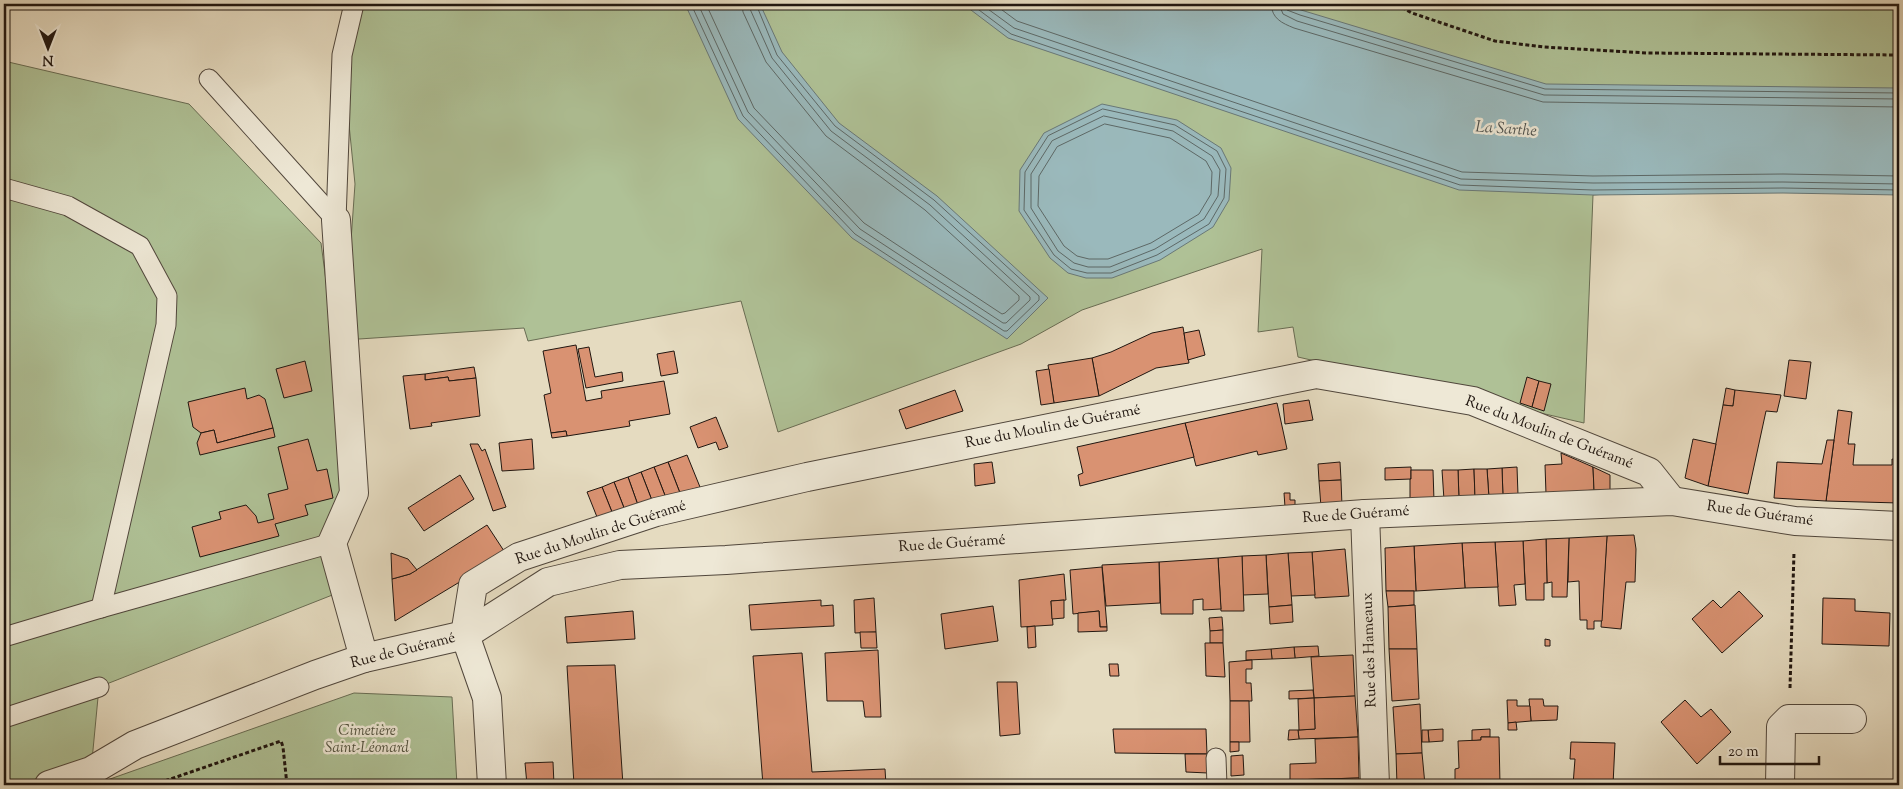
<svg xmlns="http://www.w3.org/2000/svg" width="1903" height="789" font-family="'Sorts Mill Goudy',serif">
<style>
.green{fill:#afc196;stroke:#686c53}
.water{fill:#9ab9bc;stroke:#697877}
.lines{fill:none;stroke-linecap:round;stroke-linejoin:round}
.shore{stroke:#5d6866;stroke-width:1}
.building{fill:#d99272;stroke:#201610}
.service-casing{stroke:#51473c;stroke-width:21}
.minor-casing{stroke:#51473c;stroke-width:30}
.path{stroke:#201610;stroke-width:3;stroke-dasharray:4 2.5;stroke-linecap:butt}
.service{stroke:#eee8d6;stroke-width:19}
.minor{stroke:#eee8d6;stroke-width:28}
.labels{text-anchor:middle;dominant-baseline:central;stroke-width:5;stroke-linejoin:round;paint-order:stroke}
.street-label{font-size:15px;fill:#201610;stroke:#eee8d6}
.park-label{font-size:15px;font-style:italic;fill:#52523f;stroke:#eee8d6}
.water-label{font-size:16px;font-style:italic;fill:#4b4f4c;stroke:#eee8d6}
</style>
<rect width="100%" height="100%" fill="#e5dbc0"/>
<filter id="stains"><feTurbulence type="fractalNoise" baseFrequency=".004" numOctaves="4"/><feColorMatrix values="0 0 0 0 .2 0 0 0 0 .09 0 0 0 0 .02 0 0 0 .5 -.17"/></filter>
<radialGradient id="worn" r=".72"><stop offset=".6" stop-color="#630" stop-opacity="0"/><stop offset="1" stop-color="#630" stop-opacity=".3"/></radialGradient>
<g class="green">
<polygon points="355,4 1899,4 1899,171 1593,195 1584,423 1298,357 1293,327 1258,332 1262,249 1082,310 1021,344 778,432 741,301 528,341 524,328 344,340 355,184 342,55"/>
<polygon points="4,61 189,104 321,243 354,493 332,543 345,590 99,687 91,771 49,785 4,785"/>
<polygon points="354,693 452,697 457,785 93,785"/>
</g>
<g class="water">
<polygon points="685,4 760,4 782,52 839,123 937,196 1048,298 1007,339 852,238 738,119"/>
<polygon points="963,4 1285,4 1301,10 1546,84 1899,88 1899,195 1783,193 1593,195 1459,190 1008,38"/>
<polygon points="1102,104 1177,120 1221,148 1231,168 1229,200 1213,227 1160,260 1112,278 1086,278 1068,273 1050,258 1019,211 1020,170 1044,133"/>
</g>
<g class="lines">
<g class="shore">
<polyline points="691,4 743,116 855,234 1004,331 1007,331 1039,300 1039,296 934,200 835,126 777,55 756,4"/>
<polyline points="698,4 748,112 860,229 1003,323 1006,323 1030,300 1030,297 930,205 831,131 772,58 750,9 750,4"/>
<polyline points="706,4 754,108 864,223 1002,314 1005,313 1019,300 1019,296 925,210 826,136 766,62 743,12 742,4"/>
<polyline points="971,4 1011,34 1460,185 1593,190 1783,188 1899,190"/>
<polyline points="981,4 1014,28 1461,179 1593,183 1783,182 1899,184"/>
<polyline points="994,4 1017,21 1462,172 1593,176 1783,174 1899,176"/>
<path d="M1271,4C1272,19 1282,23 1294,28L1543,102L1899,107"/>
<polyline points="1279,4 1283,14 1297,21 1544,95 1899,99"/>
<polyline points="1285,4 1287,10 1300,15 1545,89 1899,93"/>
<polygon points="1103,109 1175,125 1217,151 1226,169 1224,198 1209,224 1157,255 1111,273 1087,273 1071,269 1054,255 1024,210 1025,172 1048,136"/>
<polygon points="1104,116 1173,131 1212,156 1220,170 1218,196 1204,219 1155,249 1110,267 1088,267 1074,263 1058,251 1031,208 1031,174 1052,141"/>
<polygon points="1105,124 1170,138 1206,161 1212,172 1211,194 1199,214 1151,243 1108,259 1089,259 1077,256 1064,246 1038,206 1039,176 1057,147"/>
</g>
</g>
<g class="building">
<polygon points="1183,327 1189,363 1156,368 1099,396 1092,358 1111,352 1152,333"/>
<polygon points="1199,330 1205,355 1188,360 1184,333"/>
<polygon points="576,345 586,401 602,398 601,391 664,381 670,414 629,421 630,426 567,436 566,431 551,433 544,395 551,393 543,351"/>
<polygon points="589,347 595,377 622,372 623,381 586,388 578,349"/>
<polygon points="674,351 678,373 661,376 657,354"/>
<polygon points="1092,358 1099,396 1054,403 1048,365"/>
<polygon points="1789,360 1811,362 1806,399 1784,396"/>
<polygon points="305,361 312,391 284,398 276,369"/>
<polygon points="474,367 476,378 449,381 448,377 425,380 425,374"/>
<polygon points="1049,369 1054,403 1041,405 1036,371"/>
<polygon points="425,374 425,380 448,377 449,381 476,378 480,416 431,423 432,426 410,429 403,376"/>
<polygon points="1527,377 1539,381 1532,407 1520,403"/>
<polygon points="1539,381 1551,384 1544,411 1532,407"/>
<polygon points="245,388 247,399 259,395 265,399 273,428 217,443 214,430 201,433 193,427 188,402"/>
<polygon points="1726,388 1735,390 1733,406 1723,405"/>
<polygon points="955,390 963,411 906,429 899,410"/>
<polygon points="1735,390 1781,395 1777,412 1766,411 1748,494 1708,486 1723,405 1733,406"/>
<polygon points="1309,400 1313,420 1285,424 1283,404"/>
<polygon points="1277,403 1287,449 1258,455 1257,451 1196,466 1185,423"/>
<polygon points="1838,410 1852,412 1848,444 1855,444 1853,465 1892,465 1892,459 1899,460 1899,503 1826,501"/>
<polygon points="716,417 728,447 719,450 716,442 698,448 690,427"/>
<polygon points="1185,423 1194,457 1080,486 1078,475 1083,473 1077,447"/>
<polygon points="273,428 275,437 200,455 197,443 201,433 214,430 217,443"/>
<polygon points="566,431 567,436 552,438 551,433"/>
<polygon points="308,439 317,471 327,469 333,498 305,505 308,515 275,524 279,536 200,557 192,527 221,519 219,512 246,505 256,516 258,523 274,519 268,494 288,489 278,447"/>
<polygon points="532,439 534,469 502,471 499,443"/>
<polygon points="1693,439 1716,444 1708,486 1685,478"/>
<polygon points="1827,440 1834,440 1826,501 1774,498 1777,462 1822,464"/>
<polygon points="470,444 478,444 482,451 485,449 506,507 493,511"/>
<polygon points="1561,453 1593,467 1594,490 1546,494 1545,465 1562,464"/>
<polygon points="687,455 700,487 680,493 668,462"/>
<polygon points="668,462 680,493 666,498 654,467"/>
<polygon points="992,462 995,483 975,486 974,464"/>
<polygon points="1340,462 1341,480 1319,481 1318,464"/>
<polygon points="654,467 666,498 653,503 641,472"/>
<polygon points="1411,467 1411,479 1385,480 1385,468"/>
<polygon points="1517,467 1518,495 1503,497 1502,468"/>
<polygon points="1593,467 1610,475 1610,490 1594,490"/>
<polygon points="1502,468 1503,497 1489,498 1487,469"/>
<polygon points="1474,469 1475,498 1459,500 1458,470"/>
<polygon points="1474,469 1487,469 1489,498 1475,498"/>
<polygon points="1411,470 1433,470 1434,501 1410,502 1410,479 1411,479"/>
<polygon points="1442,470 1458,470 1459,500 1444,500"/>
<polygon points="641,472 653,503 639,508 628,477"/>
<polygon points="460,475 474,499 424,531 408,508"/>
<polygon points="628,477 639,508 626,513 614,482"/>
<polygon points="1341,480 1342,506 1321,507 1319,481"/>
<polygon points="614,482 626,513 614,517 602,487"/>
<polygon points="602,487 614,517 599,522 587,492"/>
<polygon points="1284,493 1290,493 1290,500 1295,500 1295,509 1285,507"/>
<polygon points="487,525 506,554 395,621 392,579 410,574"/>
<polygon points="1634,535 1636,549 1635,582 1626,582 1621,629 1601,627 1607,536"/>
<polygon points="1607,536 1602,621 1594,621 1594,629 1587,629 1587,620 1580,620 1579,581 1568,582 1569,538"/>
<polygon points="1569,538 1567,597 1552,597 1552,582 1547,583 1546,539"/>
<polygon points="1546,539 1547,583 1544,583 1544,600 1526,600 1523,541"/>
<polygon points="1523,541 1525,584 1514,585 1516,605 1499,606 1495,542"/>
<polygon points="1495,542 1498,587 1465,588 1462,543"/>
<polygon points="1462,543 1465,588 1416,591 1414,546"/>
<polygon points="1414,546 1416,591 1386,591 1385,548"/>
<polygon points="1345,549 1349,596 1315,598 1312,552"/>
<polygon points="1312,552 1315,595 1291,596 1288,553"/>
<polygon points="391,553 408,559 417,570 410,574 392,579"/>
<polygon points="1288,553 1292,605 1269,607 1266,555"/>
<polygon points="1266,555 1268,594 1243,595 1242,556"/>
<polygon points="1242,556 1244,611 1221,611 1218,558"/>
<polygon points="1218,558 1221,609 1203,610 1203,599 1193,600 1193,614 1161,614 1159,562"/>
<polygon points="1159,562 1160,603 1106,606 1102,565"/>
<polygon points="1102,567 1107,627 1100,627 1099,611 1073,614 1070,570"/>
<polygon points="1064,574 1066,600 1051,601 1053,625 1021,627 1019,580"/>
<polygon points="1386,591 1414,591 1414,605 1388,607"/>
<polygon points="1739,591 1763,616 1722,653 1692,619 1713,600 1721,608"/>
<polygon points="874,598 876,632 855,633 854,600"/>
<polygon points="1823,598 1855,599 1855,611 1890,613 1889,646 1822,644"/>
<polygon points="821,600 821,606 833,605 834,626 751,630 749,605"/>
<polygon points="1064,600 1064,618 1052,619 1051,601"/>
<polygon points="1292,605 1293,622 1270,624 1269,607"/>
<polygon points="1415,605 1417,649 1389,649 1388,607"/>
<polygon points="993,606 998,641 945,649 941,614"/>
<polygon points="633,611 635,639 567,643 565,617"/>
<polygon points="1099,611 1100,627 1107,627 1107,631 1078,632 1078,613"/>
<polygon points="1222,617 1223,630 1210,631 1209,618"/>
<polygon points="1035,626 1036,647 1028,648 1027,627"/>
<polygon points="1223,630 1223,643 1210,643 1210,631"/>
<polygon points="860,632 876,632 877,648 861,648"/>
<polygon points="1545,639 1550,640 1550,646 1545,646"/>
<polygon points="1205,643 1223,643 1225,677 1206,676"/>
<polygon points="1318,646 1319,656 1295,658 1294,647"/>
<polygon points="1294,647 1295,658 1272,659 1271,649"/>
<polygon points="1271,649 1272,659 1246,660 1246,651"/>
<polygon points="1389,649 1417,649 1419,699 1392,701"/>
<polygon points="878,650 881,717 865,717 863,701 827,701 825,653"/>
<polygon points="802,653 812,772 885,769 886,785 763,785 753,656"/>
<polygon points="1353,655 1355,696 1314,698 1311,657"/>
<polygon points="1252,660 1252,669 1246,669 1246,683 1251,683 1252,701 1230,701 1229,662"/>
<polygon points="1109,664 1118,664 1119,676 1110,676"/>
<polygon points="615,665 623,785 574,785 567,666"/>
<polygon points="997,682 1017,682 1020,734 1000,736"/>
<polygon points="1313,690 1314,698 1289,699 1289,691"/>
<polygon points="1355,696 1358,737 1299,739 1298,730 1315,729 1314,698"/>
<polygon points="1314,698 1315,729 1299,730 1298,699"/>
<polygon points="1529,699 1543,699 1544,706 1558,706 1557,720 1531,721"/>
<polygon points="1507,700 1517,700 1517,706 1530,706 1531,721 1508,723"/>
<polygon points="1685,700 1701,717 1711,709 1731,732 1697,764 1661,722"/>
<polygon points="1230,701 1249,701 1250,742 1230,742"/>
<polygon points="1420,704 1422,753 1396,754 1393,707"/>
<polygon points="1516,722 1517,730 1508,730 1508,723"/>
<polygon points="1113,729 1206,729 1207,754 1115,753"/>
<polygon points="1443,729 1443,741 1429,742 1428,730"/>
<polygon points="1490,729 1490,737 1481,737 1481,740 1472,741 1472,730"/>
<polygon points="1289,730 1298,730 1299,739 1288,740"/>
<polygon points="1422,730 1428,730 1429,742 1422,742"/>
<polygon points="1358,737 1359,778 1290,780 1290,764 1316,763 1315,739"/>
<polygon points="1481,737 1499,737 1500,785 1455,785 1455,769 1459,768 1458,741 1481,740"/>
<polygon points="1230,742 1239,742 1239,751 1230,752"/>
<polygon points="1571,742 1615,743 1613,785 1573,785 1575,759 1570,759"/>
<polygon points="1422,753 1425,785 1397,785 1396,754"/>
<polygon points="1185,754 1207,754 1208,773 1186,772"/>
<polygon points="1243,755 1244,775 1231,776 1231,756"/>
<polygon points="553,762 554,785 527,785 525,763"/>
<polygon points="1359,778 1360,785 1291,785 1290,780"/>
<polygon points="1260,781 1260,785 1231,785 1231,782"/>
<polygon points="1066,783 1066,785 1020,785"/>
</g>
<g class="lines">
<defs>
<g id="service">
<polyline points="209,79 336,220"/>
<polyline points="4,188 68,206 140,246 167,296 166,325 101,608"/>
<polyline points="336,220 342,55 354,4"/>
<polyline points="4,637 101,608 332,543"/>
<polyline points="4,718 99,687"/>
<polyline points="1216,758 1217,785"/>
</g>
<g id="minor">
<polyline points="336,220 354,493 332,543 364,658"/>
<polyline points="1365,514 1375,785"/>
<polyline points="49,785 91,771 135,745 315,675 364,658 465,635 548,582 620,565 726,560 1365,514 1672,501 1795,521 1899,526"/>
<polyline points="492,785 487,698 465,635 473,585 519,557 656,512 807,477 1316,374 1473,401 1649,472 1672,501"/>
<polyline points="1780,785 1781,727 1789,719 1852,719"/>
</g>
</defs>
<use href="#service" class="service-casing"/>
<use href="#minor" class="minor-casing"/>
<g class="path">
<polyline points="1396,4 1412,13 1495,41 1544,47 1647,53 1899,55"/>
<polyline points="1790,688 1794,552"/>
<polyline points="153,785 281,741 283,747 287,785"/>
</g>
<use href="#service" class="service"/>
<use href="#minor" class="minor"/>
</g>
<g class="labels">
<g class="street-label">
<text transform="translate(1053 427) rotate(-11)">Rue du Moulin de Guéramé</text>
<text transform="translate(1549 433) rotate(21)">Rue du Moulin de Guéramé</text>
<text transform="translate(1760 514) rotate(8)">Rue de Guéramé</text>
<text transform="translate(1356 515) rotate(-4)">Rue de Guéramé</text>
<text transform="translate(601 533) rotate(-18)">Rue du Moulin de Guéramé</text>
<text transform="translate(952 544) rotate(-4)">Rue de Guéramé</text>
<text transform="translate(1370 650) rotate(-92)">Rue des Hameaux</text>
<text transform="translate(403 651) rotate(-14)">Rue de Guéramé</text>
</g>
<g class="park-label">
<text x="367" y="731">Cimetière<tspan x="367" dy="17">Saint-Léonard</tspan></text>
</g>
<g class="water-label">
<text transform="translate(1506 130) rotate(4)">La Sarthe</text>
</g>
</g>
<rect width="1903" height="789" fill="none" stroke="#e5dbc0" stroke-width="20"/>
<rect x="5" y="5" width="1893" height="779" fill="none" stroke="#201610" stroke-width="2.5"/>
<rect x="10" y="10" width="1883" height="769" fill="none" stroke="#201610"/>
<g transform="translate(48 48) rotate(180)" stroke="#eee8d6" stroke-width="4" paint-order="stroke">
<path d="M0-4L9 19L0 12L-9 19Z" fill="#201610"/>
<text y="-8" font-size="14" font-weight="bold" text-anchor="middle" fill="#201610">N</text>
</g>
<path d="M1720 756v8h99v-8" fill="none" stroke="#201610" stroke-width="2.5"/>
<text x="1728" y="756" font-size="15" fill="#201610" stroke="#eee8d6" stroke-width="4" paint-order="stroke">20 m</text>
<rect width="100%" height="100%" filter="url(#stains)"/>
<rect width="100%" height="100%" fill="url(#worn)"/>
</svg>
